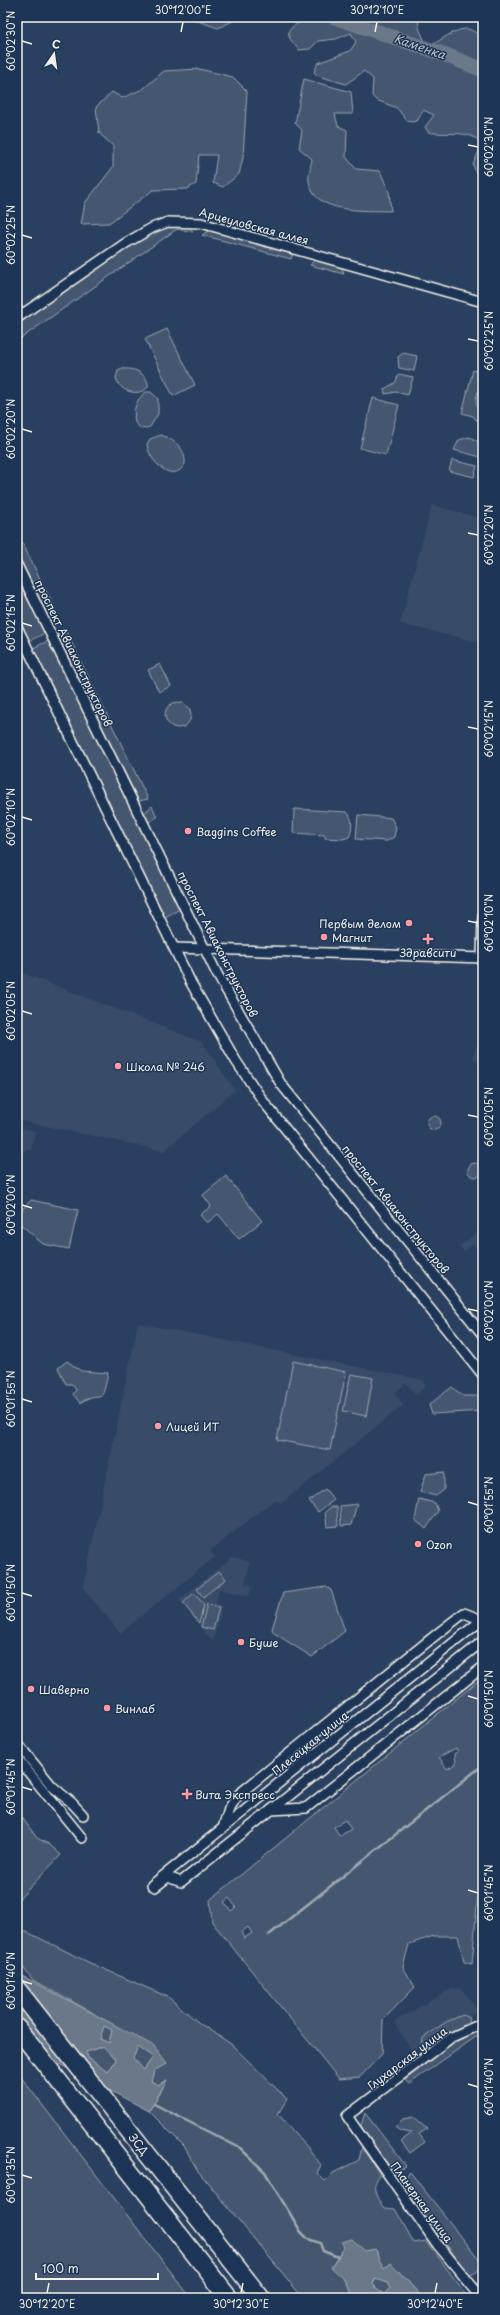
<svg xmlns="http://www.w3.org/2000/svg" width="500" height="2315" font-family="'Playpen Sans',sans-serif">
<style>
.built{fill:#374c69}
.green{fill:#445771;stroke:#9ca4ac;fill-rule:evenodd}
.water{fill:#6a788a;stroke:#a1a8b0;fill-rule:evenodd}
.lines{fill:none;stroke-linecap:round;stroke-linejoin:round}
.stream{stroke:#a1a8b0;stroke-width:2.5}
.river{stroke:#6a788a;stroke-width:15}
.minor-casing{stroke:#f4f1e8;stroke-width:12}
.motorway-casing{stroke:#f4f1e8;stroke-width:20}
.minor{stroke:#1d3557;stroke-width:9}
.motorway{stroke:#1d3557;stroke-width:17}
.ticks{fill:none;stroke:#f4f1e8;stroke-width:1.5}
.poi-dot{fill:#ff9aa2;stroke:#1d3557;stroke-width:1.5}
.labels{text-anchor:middle;dominant-baseline:central;stroke-width:3;stroke-linejoin:round;paint-order:stroke}
.street-label{font-size:11px;fill:#f4f1e8;stroke:#1d3557}
.poi-label{font-size:11px;fill:#f4f1e8;stroke:#1d3557;text-anchor:start}
.water-label{font-size:12px;font-style:italic;fill:#bdc1c2;stroke:#1d3557}
.neatline{fill:none;stroke:#f4f1e8;stroke-width:1.5}
.ticks-label{font-size:10px;text-anchor:middle;fill:#f4f1e8}
</style>
<rect width="100%" height="100%" fill="#2a4060"/>
<filter id="ink" filterUnits="userSpaceOnUse"><feTurbulence type="fractalNoise" baseFrequency=".025" numOctaves="2"/><feDisplacementMap in="SourceGraphic" scale="8" xChannelSelector="R" yChannelSelector="G"/><feConvolveMatrix kernelMatrix="1 2 1 2 8 2 1 2 1" color-interpolation-filters="sRGB"/></filter>
<g filter="url(#ink)">
<g class="built">
<polygon points="432,505 483,519 483,643 400,624"/>
<polygon points="17,971 202,1042 235,1090 164,1151 17,1120"/>
<polygon points="477,1045 483,1045 483,1070 473,1057"/>
<polygon points="17,1127 35,1131 31,1150 27,1149 17,1157"/>
<polygon points="483,1228 483,1247 480,1244 476,1247 473,1244 464,1252 460,1246"/>
<polygon points="138,1323 423,1380 426,1387 416,1395 406,1383 395,1393 403,1405 282,1503 274,1500 210,1551 215,1557 120,1633 83,1588"/>
<polygon points="233,1557 250,1562 245,1584 252,1586 249,1596 219,1589 216,1603 222,1607 213,1641 211,1640 179,1600"/>
<polygon points="453,1988 462,1989 478,2010 413,2053 396,2026 395,2021"/>
</g>
<g class="green">
<polygon points="186,17 241,17 218,28"/>
<path d="M302,17H418L419,28L426,44L431,46C440,40 461,25 471,30C476,32 480,37 483,41V182L477,175L473,165L481,146L480,141C464,129 447,136 428,132L425,127L434,115L423,110L418,120L413,122L407,121L397,108L376,100L372,96L373,79L364,71L346,84L318,76L314,72L318,63L350,51L356,42L351,33L336,39L318,41L310,49L299,50C288,37 282,32 300,22Z"/>
<polygon points="199,69 233,77 247,91 243,158 239,174 223,187 213,183 217,155 199,155 196,184 187,189 153,190 109,223 81,224 85,203 113,167 113,146 99,133 96,107 112,92 122,98 143,89 164,71"/>
<path d="M304,79L351,92L353,114H335L338,126L347,130L346,157L356,169L380,171L389,192L391,211C367,210 313,215 309,181C308,175 311,166 312,159L299,148L302,130L295,123Z"/>
<polygon points="188,226 193,232 177,229 17,341 17,322 142,237 163,228"/>
<polygon points="210,230 293,253 291,259 202,235"/>
<polygon points="315,260 339,266 342,268 344,274 310,265"/>
<polygon points="167,329 195,385 173,396 145,339"/>
<polygon points="403,353 417,356 414,371 399,368 398,357"/>
<path d="M122,369C134,368 144,372 148,383V387C138,398 119,391 116,378L118,371Z"/>
<path d="M473,370L483,373V385C473,396 475,407 483,418L476,420L473,416L462,413Z"/>
<polygon points="399,374 413,377 408,395 396,392 385,394 384,389 395,383"/>
<path d="M146,392H151L158,399V414L150,427L142,429L135,423C133,410 135,400 146,392Z"/>
<polygon points="373,398 399,405 386,455 360,448"/>
<path d="M161,435C174,440 186,448 185,464C173,486 148,460 147,444L150,439Z"/>
<path d="M469,437C479,440 484,447 481,457L454,450L459,440Z"/>
<polygon points="452,460 477,466 474,477 449,471"/>
<polygon points="17,532 55,609 45,611 17,553"/>
<polygon points="17,577 45,633 29,641 17,616"/>
<polygon points="64,632 67,633 148,799 139,801 57,636"/>
<polygon points="48,641 180,909 165,917 33,648"/>
<polygon points="160,664 171,686 159,692 148,670"/>
<circle cx="178" cy="715" r="13"/>
<polygon points="152,806 157,817 149,822 144,813"/>
<path d="M294,809L347,812C353,818 353,829 349,837L343,839L325,838V835L293,833Z"/>
<polygon points="358,815 391,818 396,827 394,837 387,841 356,839"/>
<circle cx="434" cy="1123" r="7"/>
<circle cx="475" cy="1170" r="7"/>
<polygon points="226,1176 262,1221 239,1239 218,1214 207,1223 200,1215 211,1206 203,1195"/>
<polygon points="31,1200 78,1210 69,1249 43,1244 18,1222 17,1215"/>
<path d="M67,1361L81,1371L108,1373C101,1410 102,1387 80,1403L73,1394L76,1390L72,1384H66L58,1368Z"/>
<polygon points="293,1361 346,1372 330,1450 277,1440"/>
<polygon points="351,1374 373,1378 366,1416 343,1411"/>
<polygon points="452,1387 463,1396 477,1396 483,1402 483,1411 432,1414 429,1405"/>
<polygon points="444,1472 444,1490 436,1496 420,1492 426,1474"/>
<polygon points="325,1489 334,1500 318,1512 309,1501"/>
<polygon points="419,1499 435,1503 438,1511 426,1529 415,1520"/>
<polygon points="357,1504 351,1525 341,1526 340,1506"/>
<polygon points="331,1507 337,1507 338,1526 327,1527 325,1512"/>
<polygon points="219,1571 226,1579 203,1597 197,1589"/>
<polygon points="326,1587 331,1590 345,1631 312,1657 274,1633 272,1629 283,1593"/>
<polygon points="194,1593 204,1605 199,1623 183,1603"/>
<polygon points="207,1604 219,1608 213,1630 201,1627"/>
<path d="M483,1677V1881H479L472,1964L464,1962L458,1936H434L409,1944L403,1967L415,1987L383,2020L382,2054L360,2077L339,2079L212,1922L210,1900ZM456,1748L458,1752L455,1754L456,1764L447,1769L439,1757ZM345,1820L351,1829L340,1836L334,1827ZM229,1898L236,1907L231,1911L224,1902ZM248,1927L252,1933L244,1938L241,1932Z"/>
<polygon points="17,1811 37,1838 50,1845 61,1855 17,1901"/>
<path d="M17,1927L90,1963L168,1997L199,2023L231,2044L287,2099L278,2114L308,2148L321,2165L317,2173L325,2181L333,2173L359,2160L362,2147L380,2175C370,2186 376,2198 384,2208L395,2209L414,2243L426,2241L469,2298H423L391,2263L384,2269L379,2261L376,2249L365,2251L344,2248L343,2278L354,2298H303L198,2171L184,2146L149,2111L160,2094L166,2080L158,2085L151,2081L154,2071L167,2063L90,2011L33,1980L17,1960Z"/>
<polygon points="463,2015 470,2018 468,2023 427,2047 422,2045 423,2038 446,2022"/>
<polygon points="104,2026 112,2030 109,2043 100,2039"/>
<polygon points="483,2028 483,2034 477,2036 409,2084 405,2080 454,2042"/>
<polygon points="104,2046 116,2060 108,2072 88,2058 86,2052"/>
<polygon points="138,2047 153,2057 143,2071 133,2058"/>
<polygon points="17,2072 191,2298 17,2298"/>
<polygon points="365,2113 406,2166 394,2173 363,2130 361,2125"/>
<polygon points="413,2117 427,2129 419,2134 425,2142 410,2153 401,2141 412,2133 400,2131 395,2127 403,2119"/>
<polygon points="410,2172 483,2264 483,2268 475,2274 469,2275 400,2182"/>
<polygon points="376,2279 387,2283 390,2288 384,2294 376,2289 373,2284"/>
</g>
<g class="water">
<path d="M17,1973L154,2046L167,2063L154,2071L151,2081L158,2085L167,2080L149,2111L17,2042ZM104,2026L112,2030L109,2043L100,2039ZM103,2046L116,2060L108,2072L88,2058L86,2052ZM138,2047L153,2057L144,2070L133,2058Z"/>
<path d="M352,2239L365,2251L376,2249L379,2261L384,2269L391,2263L423,2298L408,2295V2298H354L343,2278L331,2267L344,2248L342,2242ZM375,2279L387,2283L390,2288L384,2294L376,2289L373,2284Z"/>
</g>
<g class="lines">
<g class="stream">
<polyline points="269,1935 483,1765"/>
<polyline points="154,2104 240,2148 265,2172 301,2232 308,2239 320,2243 323,2251 338,2257"/>
</g>
<polyline class="river" points="334,17 443,54 483,70"/>
<defs>
<g id="minor">
<polyline points="17,318 126,243 152,228 168,222 201,223 483,302"/>
<polyline points="17,565 217,974 281,1084 483,1335"/>
<polyline points="17,627 191,983 236,1061 263,1101 483,1375"/>
<polyline points="175,948 483,958"/>
<polyline points="482,958 483,915"/>
<polyline points="483,1619 152,1885 155,1887 168,1877 181,1882 483,1641"/>
<polyline points="17,1743 52,1786 72,1803 83,1815"/>
<polyline points="17,1758 82,1838"/>
<polyline points="271,1810 306,1808 483,1667"/>
<polyline points="223,1828 229,1809 238,1795 437,1634 464,1613 482,1620"/>
<polyline points="482,2298 437,2244 347,2116 452,2037 483,2023"/>
</g>
<g id="motorway">
<polyline points="17,1989 261,2298"/>
<polyline points="17,2028 229,2298"/>
</g>
</defs>
<use href="#minor" class="minor-casing"/>
<use href="#motorway" class="motorway-casing"/>
<use href="#minor" class="minor"/>
<use href="#motorway" class="motorway"/>
</g>
</g>
<path class="ticks" d="M181,32L183,22M375,32L377,22M22,41L32,44M468,145L478,147M22,235L32,238M468,339L478,341M22,429L32,432M468,533L478,535M22,623L32,626M468,727L478,729M22,817L32,820M468,921L478,923M22,1011L32,1014M468,1115L478,1117M22,1205L32,1208M468,1309L478,1311M22,1399L32,1402M468,1502L478,1505M22,1593L32,1596M468,1696L478,1699M22,1787L32,1790M468,1890L478,1893M22,1981L32,1984M468,2084L478,2087M22,2175L32,2178M47,2293L49,2283M241,2293L243,2283M435,2293L437,2283"/>
<g class="poi-dot">
<circle cx="188" cy="831" r="4"/>
<circle cx="409" cy="923" r="4"/>
<circle cx="324" cy="937" r="4"/>
<path d="M426 933h4v4h4v4h-4v4h-4v-4h-4v-4h4z"/>
<circle cx="118" cy="1066" r="4"/>
<circle cx="158" cy="1426" r="4"/>
<circle cx="418" cy="1544" r="4"/>
<circle cx="241" cy="1642" r="4"/>
<circle cx="31" cy="1689" r="4"/>
<circle cx="107" cy="1708" r="4"/>
<path d="M185 1788h4v4h4v4h-4v4h-4v-4h-4v-4h4z"/>
</g>
<g class="labels">
<g class="street-label">
<text transform="translate(254 226) rotate(15)">Арцеуловская аллея</text>
<text transform="translate(74 653) rotate(64)">проспект Авиаконструкторов</text>
<text transform="translate(218 944) rotate(63)">проспект Авиаконструкторов</text>
<text transform="translate(396 1209) rotate(51)">проспект Авиаконструкторов</text>
<text transform="translate(310 1743) rotate(-39)">Плесецкая улица</text>
<text transform="translate(407 2058) rotate(-37)">Глухарская улица</text>
<text transform="translate(139 2144) rotate(52)">ЗСД</text>
<text transform="translate(422 2202) rotate(54)">Планерная улица</text>
</g>
<g class="poi-label">
<text x="196" y="831">Baggins Coffee</text>
<text x="401" y="923" text-anchor="end">Первым делом</text>
<text x="332" y="937">Магнит</text>
<text x="428" y="952" text-anchor="middle">Здравсити</text>
<text x="126" y="1066">Школа № 246</text>
<text x="166" y="1426">Лицей ИТ</text>
<text x="426" y="1544">Ozon</text>
<text x="249" y="1642">Буше</text>
<text x="39" y="1689">Шаверно</text>
<text x="115" y="1708">Винлаб</text>
<text x="195" y="1794">Вита Экспресс</text>
</g>
<g class="water-label">
<text transform="translate(420 46) rotate(19)">Каменка</text>
</g>
</g>
<rect width="500" height="2315" fill="none" stroke="#1d3557" stroke-width="44"/>
<g transform="translate(54 54) rotate(13)" stroke="#1d3557" stroke-width="3" paint-order="stroke">
<path d="M0-3L7 15L0 10L-7 15Z" fill="#f4f1e8"/>
<text y="-6" font-size="11" font-weight="bold" text-anchor="middle" fill="#f4f1e8">С</text>
</g>
<path d="M36 2273v6h122v-6" fill="none" stroke="#f4f1e8" stroke-width="2"/>
<text x="42" y="2273" font-size="12" fill="#f4f1e8" stroke="#1d3557" stroke-width="3" paint-order="stroke">100 m</text>
<rect x="22" y="22" width="456" height="2271" class="neatline"/>
<g class="ticks-label">
<text x="183" y="14">30°12'00"E</text>
<text x="377" y="14">30°12'10"E</text>
<text transform="translate(11 41) rotate(-90)" y="4">60°02'30"N</text>
<text transform="translate(489 147) rotate(-90)" y="4">60°02'30"N</text>
<text transform="translate(11 235) rotate(-90)" y="4">60°02'25"N</text>
<text transform="translate(489 341) rotate(-90)" y="4">60°02'25"N</text>
<text transform="translate(11 429) rotate(-90)" y="4">60°02'20"N</text>
<text transform="translate(489 535) rotate(-90)" y="4">60°02'20"N</text>
<text transform="translate(11 623) rotate(-90)" y="4">60°02'15"N</text>
<text transform="translate(489 729) rotate(-90)" y="4">60°02'15"N</text>
<text transform="translate(11 817) rotate(-90)" y="4">60°02'10"N</text>
<text transform="translate(489 923) rotate(-90)" y="4">60°02'10"N</text>
<text transform="translate(11 1011) rotate(-90)" y="4">60°02'05"N</text>
<text transform="translate(489 1117) rotate(-90)" y="4">60°02'05"N</text>
<text transform="translate(11 1205) rotate(-90)" y="4">60°02'00"N</text>
<text transform="translate(489 1311) rotate(-90)" y="4">60°02'00"N</text>
<text transform="translate(11 1399) rotate(-90)" y="4">60°01'55"N</text>
<text transform="translate(489 1505) rotate(-90)" y="4">60°01'55"N</text>
<text transform="translate(11 1593) rotate(-90)" y="4">60°01'50"N</text>
<text transform="translate(489 1699) rotate(-90)" y="4">60°01'50"N</text>
<text transform="translate(11 1787) rotate(-90)" y="4">60°01'45"N</text>
<text transform="translate(489 1893) rotate(-90)" y="4">60°01'45"N</text>
<text transform="translate(11 1981) rotate(-90)" y="4">60°01'40"N</text>
<text transform="translate(489 2087) rotate(-90)" y="4">60°01'40"N</text>
<text transform="translate(11 2175) rotate(-90)" y="4">60°01'35"N</text>
<text x="47" y="2308">30°12'20"E</text>
<text x="241" y="2308">30°12'30"E</text>
<text x="435" y="2308">30°12'40"E</text>
</g>
</svg>
